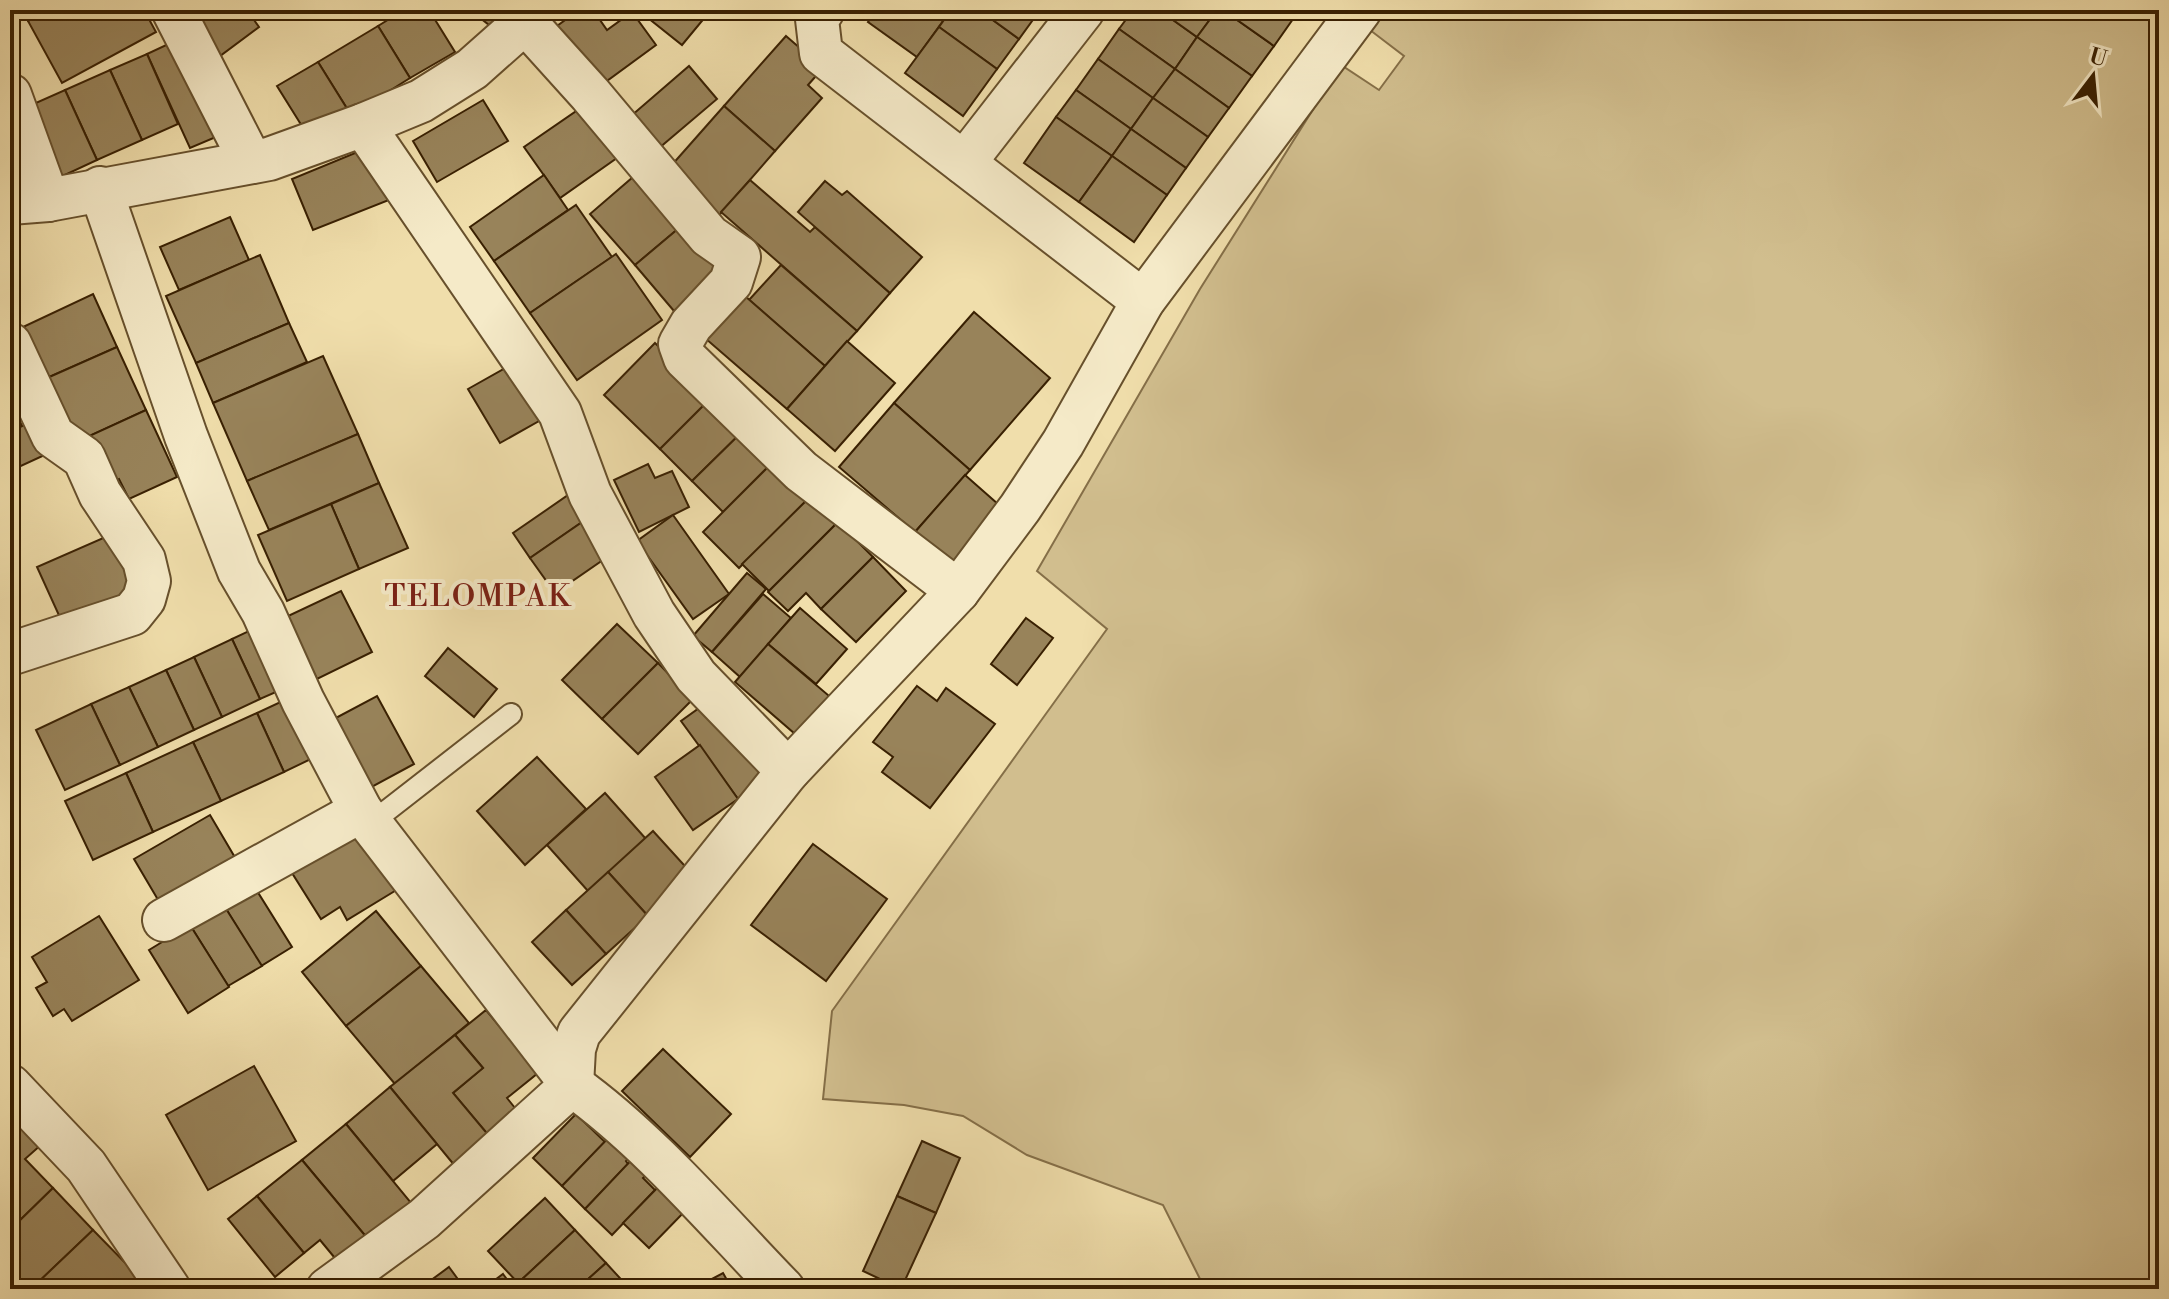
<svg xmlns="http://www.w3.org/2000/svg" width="2169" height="1299" font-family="'Libre Bodoni',serif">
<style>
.green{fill:#d1be8e;stroke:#856f48;stroke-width:2}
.building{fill:#98835a;stroke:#392002;stroke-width:2}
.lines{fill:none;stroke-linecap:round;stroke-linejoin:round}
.lane-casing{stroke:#67502c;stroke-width:24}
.street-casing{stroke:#67502c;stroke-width:46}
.lane{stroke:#f5eac8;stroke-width:20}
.street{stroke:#f5eac8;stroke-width:42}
.labels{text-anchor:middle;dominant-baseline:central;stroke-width:8;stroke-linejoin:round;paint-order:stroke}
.neighbourhood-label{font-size:30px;letter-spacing:2px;fill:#7a1f14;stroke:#f5eac8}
</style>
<rect width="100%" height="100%" fill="#f0deab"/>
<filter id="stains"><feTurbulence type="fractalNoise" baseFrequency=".0025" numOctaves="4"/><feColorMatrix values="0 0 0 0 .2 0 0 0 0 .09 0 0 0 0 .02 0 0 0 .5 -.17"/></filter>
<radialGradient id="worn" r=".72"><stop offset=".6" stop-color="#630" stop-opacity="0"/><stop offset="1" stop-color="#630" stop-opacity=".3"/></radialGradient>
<polygon class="green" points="1382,10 2159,10 2159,1289 1205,1289 1163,1205 1027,1155 963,1116 904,1105 823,1099 832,1011 1107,629 1037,571 1200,289 1341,65 1379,90 1404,56 1366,27"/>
<g class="building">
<polygon points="22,10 48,10 28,21"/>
<polygon points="48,10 144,10 156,32 62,83 28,21"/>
<polygon points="185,10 247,10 259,27 220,56"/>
<polygon points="404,10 429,10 455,52 410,78 378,26"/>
<polygon points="470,10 516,10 498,32"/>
<polygon points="579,10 593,10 607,30 632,12 656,45 600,86 557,26"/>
<polygon points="638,10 711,10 682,45"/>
<polygon points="877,10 929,10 943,21 917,57 868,22"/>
<polygon points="929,10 951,10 943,21"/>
<polygon points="951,10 979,10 1019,39 997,69 939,27"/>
<polygon points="979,10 1040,10 1019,39"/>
<polygon points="1133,10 1159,10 1197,37 1175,69 1119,29"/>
<polygon points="1159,10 1217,10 1197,37"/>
<polygon points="1217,10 1223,10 1274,46 1252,76 1197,37"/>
<polygon points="1223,10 1280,10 1293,19 1274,46"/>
<polygon points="1280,10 1300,10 1293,19"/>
<polygon points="378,26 410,78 351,115 318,62"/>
<polygon points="939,27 997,69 963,116 905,73"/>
<polygon points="1119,29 1175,69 1153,98 1098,59"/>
<polygon points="786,36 823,68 808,85 822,98 775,151 724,106"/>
<polygon points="1197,37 1252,76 1229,108 1175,69"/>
<polygon points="179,39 223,134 190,148 147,54"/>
<polygon points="147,54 178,124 142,140 110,70"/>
<polygon points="1098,59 1153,98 1131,129 1076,90"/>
<polygon points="318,62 351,115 310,139 277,86"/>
<polygon points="689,66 717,99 652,154 624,122"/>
<polygon points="1175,69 1229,108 1208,137 1153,98"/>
<polygon points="110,70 142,140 97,160 65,90"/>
<polygon points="65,90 97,160 52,181 20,110"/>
<polygon points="1076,90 1131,129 1112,156 1056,117"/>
<polygon points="1153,98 1208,137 1186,168 1131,129"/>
<polygon points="483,100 508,141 437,182 413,141"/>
<polygon points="588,103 624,153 560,198 524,147"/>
<polygon points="724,106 775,151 715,220 663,175"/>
<polygon points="1056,117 1112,156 1079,202 1024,163"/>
<polygon points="1131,129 1186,168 1167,195 1112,156"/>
<polygon points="372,146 394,198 313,230 292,179"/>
<polygon points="1112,156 1167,195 1134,242 1079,202"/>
<polygon points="640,171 685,223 635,265 590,214"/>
<polygon points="544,175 568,210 494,261 470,227"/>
<polygon points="750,180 810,232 815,227 890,293 857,331 721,212"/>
<polygon points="825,181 842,195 847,191 922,257 890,293 798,212"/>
<polygon points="576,205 612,257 530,313 494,261"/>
<polygon points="230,217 249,260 179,290 160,247"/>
<polygon points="685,223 724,268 674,311 635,265"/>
<polygon points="616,254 662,320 577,380 530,313"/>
<polygon points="260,255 289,323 196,363 166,296"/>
<polygon points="781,265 857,331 825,366 749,300"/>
<polygon points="737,289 825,366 787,409 698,332"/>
<polygon points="93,294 117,347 47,378 23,327"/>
<polygon points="974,312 1050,378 970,470 894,403"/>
<polygon points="289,323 307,362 213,403 196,363"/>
<polygon points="847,341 895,383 835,451 787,409"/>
<polygon points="655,343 711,398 660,449 604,395"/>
<polygon points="117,347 146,410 77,442 47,378"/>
<polygon points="323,356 358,434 247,481 213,403"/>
<polygon points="516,362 548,416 500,443 468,389"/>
<polygon points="711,398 744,430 692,481 660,449"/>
<polygon points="10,399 22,426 10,432"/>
<polygon points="894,403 970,470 915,532 839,467"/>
<polygon points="146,410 177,477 129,499 119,479 109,484 87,437"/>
<polygon points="34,420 49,453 10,471 10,432"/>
<polygon points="744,430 775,460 723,512 692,481"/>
<polygon points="358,434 379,483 269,530 247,481"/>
<polygon points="775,460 811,496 739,568 703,532"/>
<polygon points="648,464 655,478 672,471 689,507 639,532 614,480"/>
<polygon points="965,475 1007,512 957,570 915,532"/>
<polygon points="379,483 408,548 359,569 331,504"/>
<polygon points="571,493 588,518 530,558 513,533"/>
<polygon points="811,496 838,522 769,591 742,564"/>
<polygon points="331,504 359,569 287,601 258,535"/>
<polygon points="673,515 729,594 693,619 637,541"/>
<polygon points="588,518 613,553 555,593 530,558"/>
<polygon points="838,522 873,557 821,609 806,593 788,611 768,592"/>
<polygon points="110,535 134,590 62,622 37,567"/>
<polygon points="873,557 906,591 856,642 821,609"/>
<polygon points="747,573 766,589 712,652 693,636"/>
<polygon points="341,591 372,652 317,679 286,617"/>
<polygon points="763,594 791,618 740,677 712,652"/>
<polygon points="800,608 847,649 816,684 768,644"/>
<polygon points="1026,618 1053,638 1017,685 991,664"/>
<polygon points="264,624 292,685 260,699 232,639"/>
<polygon points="617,624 658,663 602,719 562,680"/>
<polygon points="232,639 260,699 222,717 194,657"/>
<polygon points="768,644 835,701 802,740 735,682"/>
<polygon points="448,648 497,689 474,717 425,676"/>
<polygon points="194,657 222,717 194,730 166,670"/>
<polygon points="658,663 693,699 638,754 602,719"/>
<polygon points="166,670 194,730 158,747 129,687"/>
<polygon points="917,686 937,701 946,688 995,724 930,808 882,772 893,757 873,742"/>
<polygon points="129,687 158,747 120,765 91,704"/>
<polygon points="377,696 414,764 368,789 332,720"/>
<polygon points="716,696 772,774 738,799 681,721"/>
<polygon points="289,698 317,756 284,772 257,713"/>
<polygon points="91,704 120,765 65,790 36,730"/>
<polygon points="257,713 284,772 221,801 193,742"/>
<polygon points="193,742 221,801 153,832 126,773"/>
<polygon points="700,745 738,799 693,830 655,777"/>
<polygon points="537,757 586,809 525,865 477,811"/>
<polygon points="126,773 153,832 93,860 65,801"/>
<polygon points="605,793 646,839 588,891 547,845"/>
<polygon points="210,815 240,866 164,910 134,859"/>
<polygon points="361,819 403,886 347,920 340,907 321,919 287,865"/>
<polygon points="653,831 693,875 648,916 608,872"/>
<polygon points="813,844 887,899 826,981 751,925"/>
<polygon points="608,872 648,916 606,954 566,910"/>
<polygon points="254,886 292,947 261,966 223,904"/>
<polygon points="223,904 262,966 228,986 190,925"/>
<polygon points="566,910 606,954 572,985 532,942"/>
<polygon points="376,911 421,966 346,1026 302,972"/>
<polygon points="99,916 139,980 72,1021 64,1009 53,1016 36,988 47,982 32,957"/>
<polygon points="190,925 229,987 188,1013 149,950"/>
<polygon points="421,966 469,1023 395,1084 346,1026"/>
<polygon points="486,1010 538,1073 507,1098 519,1113 490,1137 453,1093 483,1068 455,1035"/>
<polygon points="455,1035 483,1068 453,1093 490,1137 455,1166 390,1087"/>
<polygon points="663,1049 731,1114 690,1157 622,1091"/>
<polygon points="254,1066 296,1141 208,1190 166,1115"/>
<polygon points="390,1087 437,1144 393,1181 346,1124"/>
<polygon points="10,1111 42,1144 25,1159 53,1188 10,1230"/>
<polygon points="576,1114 605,1142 562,1186 533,1158"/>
<polygon points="346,1124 412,1204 368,1239 302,1160"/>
<polygon points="615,1131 636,1150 626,1161 628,1164 585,1209 562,1186"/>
<polygon points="922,1141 960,1158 936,1213 897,1196"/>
<polygon points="638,1153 653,1168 643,1178 655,1190 612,1235 585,1209"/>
<polygon points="302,1160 368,1239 339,1263 320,1240 304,1253 257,1196"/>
<polygon points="663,1182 689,1207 649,1248 623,1223"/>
<polygon points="53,1188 93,1230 31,1289 10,1289 10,1230"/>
<polygon points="257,1196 304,1253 275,1277 228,1219"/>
<polygon points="897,1196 936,1213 901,1289 863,1271"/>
<polygon points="545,1198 575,1230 518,1283 488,1251"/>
<polygon points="93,1230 141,1279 131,1289 31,1289"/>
<polygon points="575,1230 606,1263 577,1289 524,1289 518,1283"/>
<polygon points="606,1263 630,1289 577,1289"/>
<polygon points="449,1267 465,1289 419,1289"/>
<polygon points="723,1273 732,1289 693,1289"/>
<polygon points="503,1274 514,1289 483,1289"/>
</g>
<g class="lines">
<defs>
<polyline id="lane" points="371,823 511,714"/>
<g id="street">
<polyline points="173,10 251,162"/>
<polyline points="823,10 817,19 821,53 1143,301"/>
<polyline points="525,22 590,94 709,236 739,257 731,282 691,325 680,344 685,358 801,471 958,591"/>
<polyline points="10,95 48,200"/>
<polyline points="363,125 560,413 590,494 654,614 696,676 788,771"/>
<polyline points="964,163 1083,10"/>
<path d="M100,188L186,436L239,571L263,612L303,701L361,811L572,1085C650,1141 716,1220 783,1289"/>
<polyline points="10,203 48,200 269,159 363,125 421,101 472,69 525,22 532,10"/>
<polyline points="10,344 53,436 84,458 100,494 144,560 149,581 144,599 132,614 10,654"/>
<polyline points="164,920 361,811"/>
<polyline points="10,1086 86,1166 169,1289"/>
<polyline points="328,1289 424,1219 572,1085 574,1049 579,1033 788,771 958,591 1020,508 1063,443 1143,301 1360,10"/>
</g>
</defs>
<use href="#lane" class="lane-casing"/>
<use href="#street" class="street-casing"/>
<use href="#lane" class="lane"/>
<use href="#street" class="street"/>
</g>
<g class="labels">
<g class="neighbourhood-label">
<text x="478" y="597">TELOMPAK</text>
</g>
</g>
<rect width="2169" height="1299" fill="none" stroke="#f0deab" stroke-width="40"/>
<rect x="12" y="12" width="2145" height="1275" fill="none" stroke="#392002" stroke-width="4"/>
<rect x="20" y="20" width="2129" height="1259" fill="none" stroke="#392002" stroke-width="2"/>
<g transform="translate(2093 76) rotate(16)" stroke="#f5eac8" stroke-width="6" paint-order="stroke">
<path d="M0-6L14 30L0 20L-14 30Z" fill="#392002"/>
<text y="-12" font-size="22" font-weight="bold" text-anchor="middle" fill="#392002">U</text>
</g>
<rect width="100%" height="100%" filter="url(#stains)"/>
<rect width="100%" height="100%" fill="url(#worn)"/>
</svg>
